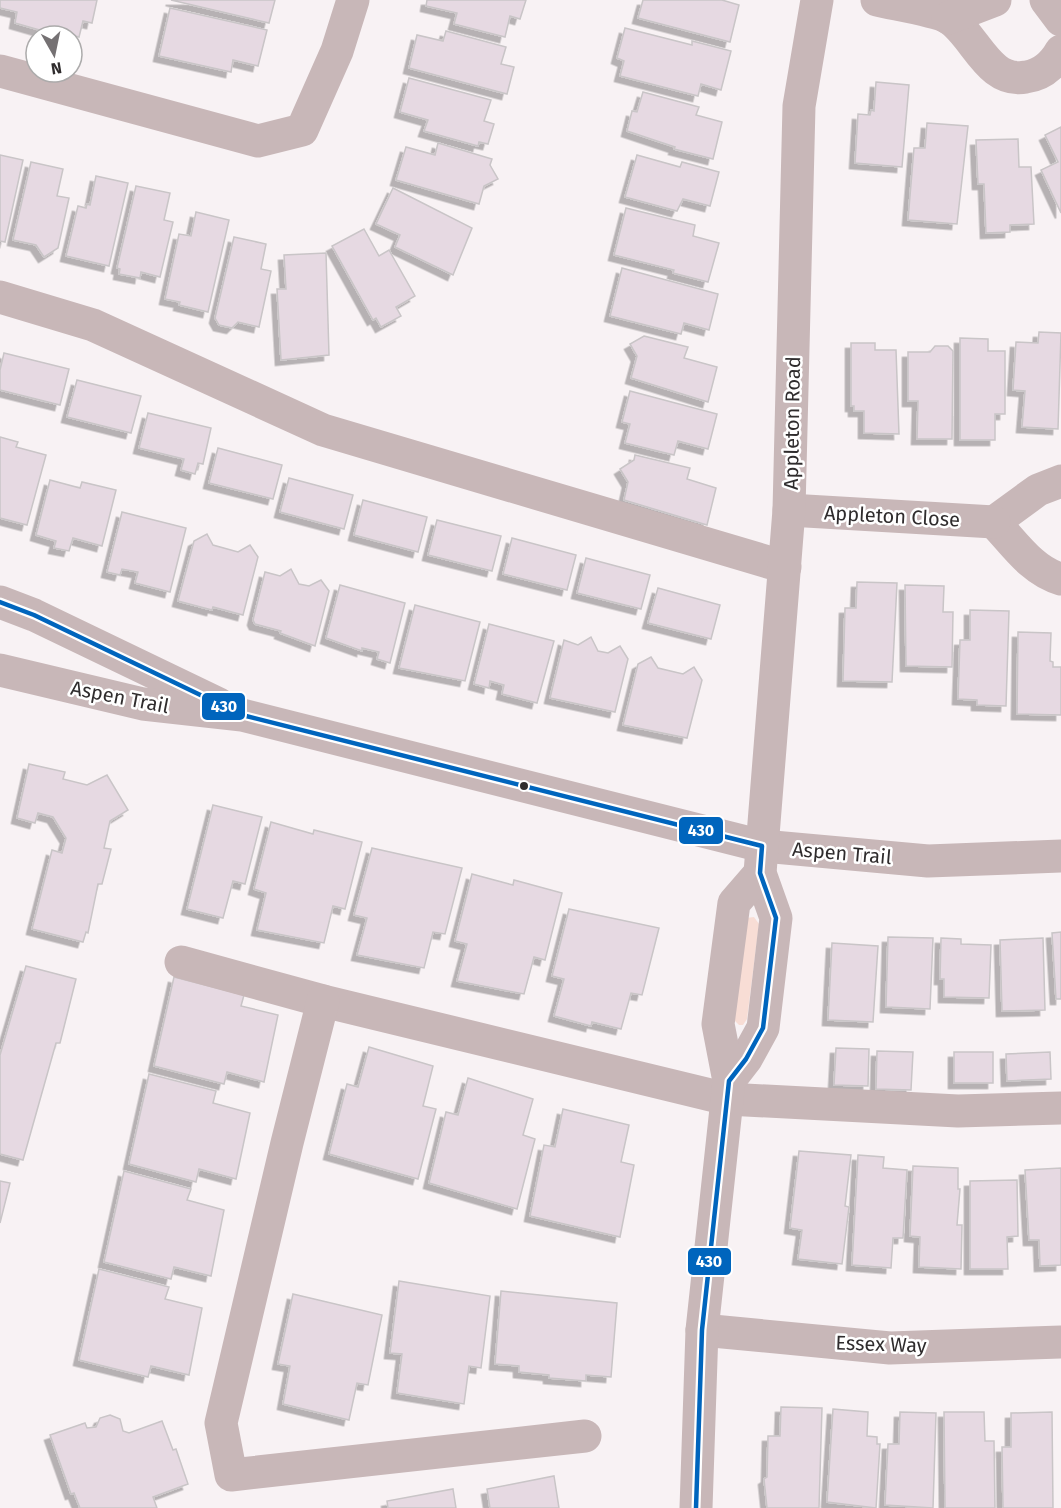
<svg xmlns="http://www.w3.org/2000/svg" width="1061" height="1508" font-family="'Fira Sans',sans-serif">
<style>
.green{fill:#f8ddd5}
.building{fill:#e6d9e2;stroke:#c9c5c7;stroke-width:1.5;filter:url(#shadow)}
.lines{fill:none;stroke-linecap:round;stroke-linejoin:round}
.minor{stroke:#c8b7b8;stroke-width:33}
.bus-1-casing{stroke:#fff;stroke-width:9}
.bus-1{stroke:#0065bd;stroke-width:4.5}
.bus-dot{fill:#2f2c2d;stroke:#fff;stroke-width:2}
.labels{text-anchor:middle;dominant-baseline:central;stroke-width:5;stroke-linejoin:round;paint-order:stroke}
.street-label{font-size:20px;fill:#2f2c2d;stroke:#fff}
.line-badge{stroke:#fff;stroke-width:2}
.badge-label{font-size:16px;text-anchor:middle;font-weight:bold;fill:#fff}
</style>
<defs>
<filter id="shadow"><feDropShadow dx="-5.5" dy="5.5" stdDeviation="0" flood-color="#0004"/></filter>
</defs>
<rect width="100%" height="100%" fill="#f8f2f4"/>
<polygon class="green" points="754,917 759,924 747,1019 743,1025 739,1025 733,1019 746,918"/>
<g class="building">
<polygon points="0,0 97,0 92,23 83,21 79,37 58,32 57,35 15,23 17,12 0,8"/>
<polygon points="171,0 275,0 269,23"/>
<polygon points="427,0 526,0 520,19 510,16 505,37 454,24 457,13 426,6"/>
<polygon points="643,0 722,0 739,5 730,42 638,18"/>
<polygon points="170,8 267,30 258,66 233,60 231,72 159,56"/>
<polygon points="625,28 692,45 692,41 731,51 721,90 701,84 698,96 620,76 624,61 617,58"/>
<polygon points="446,31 506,47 501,64 514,67 507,94 409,68 417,35 443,41"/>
<polygon points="409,78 491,100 484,121 494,124 488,144 479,142 478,146 424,131 428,120 400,112"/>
<polygon points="876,82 909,85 902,167 855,163 858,114 870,115 871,110 874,111"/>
<polygon points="643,92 699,107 696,115 722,122 713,159 674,149 675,147 627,131 632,111 637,112"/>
<polygon points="927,123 968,126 957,224 908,220 914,148 925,148"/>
<polygon points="1061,127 1061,213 1041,170 1058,162 1045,135"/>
<polygon points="1018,139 1019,167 1031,167 1034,224 1010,225 1010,232 986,233 984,184 978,184 976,140"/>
<polygon points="438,143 492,159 490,165 498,179 484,186 479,204 396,180 406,147 435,155"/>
<polygon points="0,155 23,160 5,242 0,241"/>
<polygon points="637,155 680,167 682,162 719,172 710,206 683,199 677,211 625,197"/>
<polygon points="31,162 63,169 57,196 69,198 58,248 44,257 36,245 13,240"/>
<polygon points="96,176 128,183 109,266 66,256 78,206 86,208 87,204 90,205"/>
<polygon points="136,186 170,193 164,220 173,222 160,277 141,272 140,278 119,274 120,269 117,268"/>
<polygon points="393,188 472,228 453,275 395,247 400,235 376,224"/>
<polygon points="626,208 695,225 693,236 719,243 708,282 673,273 674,270 614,255"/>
<polygon points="196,212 229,220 208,312 179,305 180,302 165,299 179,234 191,236"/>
<polygon points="364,229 379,256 389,250 415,296 396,307 401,316 381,327 376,318 373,320 332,246"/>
<polygon points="234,237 266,244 261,269 271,271 259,327 238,322 232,328 219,325 215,318"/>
<polygon points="326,253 329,355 281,360 277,289 286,289 284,255"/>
<polygon points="622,268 718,294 709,330 684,323 681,334 610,316"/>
<polygon points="1039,332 1061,333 1058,429 1022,427 1025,391 1013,390 1016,342 1038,343"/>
<polygon points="644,336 688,347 684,358 717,367 708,402 631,378 637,356 630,344"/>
<polygon points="960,338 988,339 988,351 1005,351 1005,414 995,414 995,440 960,440"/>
<polygon points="851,343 875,343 875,350 896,350 899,434 864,433 864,411 854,411 854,406 851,406"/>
<polygon points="935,346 948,346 953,351 952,439 917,439 918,401 908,401 908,352 930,352"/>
<polygon points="4,353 69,369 60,405 0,390 0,370"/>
<polygon points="77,380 141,396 131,433 67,417"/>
<polygon points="630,391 717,414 708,449 678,441 674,455 625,443 630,424 622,422"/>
<polygon points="148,413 211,428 203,464 198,463 195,474 181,470 184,459 139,448"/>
<polygon points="0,437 18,442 16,447 46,455 27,525 0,518"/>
<polygon points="218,448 282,465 273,499 209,483"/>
<polygon points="635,455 690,468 687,479 716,488 707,525 624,500 628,482 620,469 634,460"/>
<polygon points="289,478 353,495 344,529 280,512"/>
<polygon points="50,480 80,488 82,482 116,490 102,546 73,538 69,551 54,548 56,541 36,535"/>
<polygon points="363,500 427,517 418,552 354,535"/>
<polygon points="122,512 186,528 170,592 135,583 138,572 122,569 120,575 107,572"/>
<polygon points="437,520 501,536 492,571 428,555"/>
<polygon points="207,534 213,545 238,552 250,545 258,557 243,615 213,607 212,610 178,601 194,541"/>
<polygon points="512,538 576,555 567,590 503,574"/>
<polygon points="586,558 650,575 641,609 577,593"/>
<polygon points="291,569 299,584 309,586 321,580 329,591 315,646 280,633 281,631 255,624 253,620 265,572 280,576"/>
<polygon points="857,582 897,583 892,682 843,681 845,608 856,608"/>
<polygon points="340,585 405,603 390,663 377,659 379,652 362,648 362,651 326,638"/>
<polygon points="905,585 944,586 943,612 953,612 952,667 906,666"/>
<polygon points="658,588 720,605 711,639 648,623"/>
<polygon points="415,605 480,622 465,681 399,668"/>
<polygon points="970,610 1009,611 1006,706 977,705 977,700 958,699 960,640 970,640"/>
<polygon points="489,624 554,641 537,703 502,694 504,685 490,681 489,688 474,684"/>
<polygon points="1018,632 1051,633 1050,661 1053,662 1053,667 1061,667 1061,715 1017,714"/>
<polygon points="591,637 598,651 608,653 620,646 628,659 615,712 550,698 564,640 578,645"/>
<polygon points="651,657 658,668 683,674 694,667 702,680 687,738 623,725 638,664"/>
<polygon points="29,764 65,772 63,779 87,785 107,775 128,810 110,821 104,848 111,849 102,884 98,884 88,933 86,932 83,942 32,929 52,850 62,853 66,838 53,817 38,813 35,823 17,818"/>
<polygon points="213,805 262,817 245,884 233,881 223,918 187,909"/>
<polygon points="271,822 313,834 314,830 362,842 345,909 333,906 324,943 257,930 266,893 254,889"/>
<polygon points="372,848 462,868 445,934 433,932 424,968 357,955 367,918 354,915"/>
<polygon points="472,874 513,885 514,880 562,893 545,960 534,957 524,994 457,981 467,944 455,941"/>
<polygon points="569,909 659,928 642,995 631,993 621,1029 592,1022 591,1026 554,1016 564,979 552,976"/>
<polygon points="1061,932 1061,999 1056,999 1052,933"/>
<polygon points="888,937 933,938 930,1009 886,1007"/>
<polygon points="941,938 961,939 961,944 991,945 989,998 944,997 944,979 940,979"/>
<polygon points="1043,938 1045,1010 1002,1011 1000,940"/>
<polygon points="832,943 878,946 873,1022 828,1020"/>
<polygon points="26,966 76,979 60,1043 56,1043 23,1160 0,1154 0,1055"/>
<polygon points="174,977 244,995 241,1006 278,1015 264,1082 227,1072 224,1084 154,1066"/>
<polygon points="369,1047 433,1066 423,1106 436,1109 418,1179 329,1154 347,1084 358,1087"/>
<polygon points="836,1048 869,1049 868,1086 834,1085"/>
<polygon points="877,1051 913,1052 911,1090 876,1089"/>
<rect x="954" y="1052" width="39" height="31"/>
<polygon points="1050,1052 1051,1079 1007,1081 1006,1054"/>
<polygon points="149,1074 216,1091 213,1103 250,1113 236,1179 199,1169 196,1182 129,1164"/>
<polygon points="468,1078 533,1099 523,1135 535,1139 517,1209 429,1183 446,1112 458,1115"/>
<polygon points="563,1109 629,1125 621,1162 634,1165 620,1237 530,1216 544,1145 555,1147"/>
<polygon points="799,1151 851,1155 845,1206 849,1207 842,1264 798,1259 802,1230 790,1228"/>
<polygon points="858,1155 884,1157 883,1168 907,1170 903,1238 893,1238 891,1268 852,1265"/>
<polygon points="913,1166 958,1168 958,1189 960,1189 957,1225 962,1225 961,1269 919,1267 920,1237 910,1236"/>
<polygon points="1061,1168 1061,1265 1040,1266 1039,1240 1029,1240 1025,1170"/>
<polygon points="124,1171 191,1189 187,1200 224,1210 211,1276 174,1267 171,1279 104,1262"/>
<polygon points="1017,1180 1018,1236 1007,1237 1008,1269 970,1269 970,1181"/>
<polygon points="0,1181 10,1183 0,1223"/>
<polygon points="99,1269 169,1287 165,1299 202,1308 189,1375 151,1366 148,1377 79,1360"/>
<polygon points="399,1281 490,1296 481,1368 469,1366 464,1404 397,1393 402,1354 390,1353"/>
<polygon points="501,1291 617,1303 611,1377 586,1375 586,1381 549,1378 549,1375 519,1372 519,1366 495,1364"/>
<polygon points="293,1294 382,1315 368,1385 357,1383 349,1420 283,1404 290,1366 278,1364"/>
<polygon points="781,1407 822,1408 819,1508 767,1508 764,1479 767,1477 768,1436 780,1436"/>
<polygon points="833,1409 868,1412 867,1436 877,1437 877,1444 880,1444 876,1508 827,1502"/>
<polygon points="900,1412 936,1413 933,1508 885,1505 888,1444 899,1444"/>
<polygon points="944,1412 984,1412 985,1441 994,1441 995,1508 945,1508"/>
<polygon points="1052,1412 1053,1508 1003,1508 1002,1447 1011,1447 1011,1413"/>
<polygon points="110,1415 120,1419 123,1431 129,1433 162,1421 173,1450 176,1449 188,1484 153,1497 157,1508 80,1508 74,1493 71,1494 50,1435 85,1423 87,1428 96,1427 100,1418"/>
<polygon points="554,1476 559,1508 490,1508 487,1489"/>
<polygon points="453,1489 456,1508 388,1508 387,1501"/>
</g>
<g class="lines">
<g class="minor">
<path d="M877,0C893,4 937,11 949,18C976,36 988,84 1026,77C1042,75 1053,65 1061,51"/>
<polyline points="1046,0 1061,20"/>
<polyline points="948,18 995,0"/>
<polyline points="0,71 258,141 302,130 337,51 353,0"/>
<polyline points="0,297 93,325 323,430 785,567"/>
<path d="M1061,481L1038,490L994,522C1014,543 1032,571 1061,579"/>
<polyline points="789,510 994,522"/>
<polyline points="0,602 34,615 219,704"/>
<polyline points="0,670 143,704 242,715 762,846 928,861 1061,856"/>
<polyline points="181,962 323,1001 727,1099 958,1111 1061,1108"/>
<polyline points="323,1001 287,1143 221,1423 231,1475 585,1436"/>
<polyline points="729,1081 746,1059 763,1028 776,918 760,873 789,510 799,106 817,0"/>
<polyline points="702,1330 890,1348 1061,1342"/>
<polyline points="696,1508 702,1330 729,1081 718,1024 734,903 760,873"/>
</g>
<defs>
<polyline id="bus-1" points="0,602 34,615 242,715 762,846 760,873 776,918 763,1028 746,1059 729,1081 702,1330 696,1508"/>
</defs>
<use href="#bus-1" class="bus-1-casing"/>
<use href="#bus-1" class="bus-1"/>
</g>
<circle class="bus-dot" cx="524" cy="786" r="5"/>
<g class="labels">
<g class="street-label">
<text transform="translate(792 423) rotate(-89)">Appleton Road</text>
<text transform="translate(892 516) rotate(3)">Appleton Close</text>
<text transform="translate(120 697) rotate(11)">Aspen Trail</text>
<text transform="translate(842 853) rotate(5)">Aspen Trail</text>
<text transform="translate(881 1344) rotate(2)">Essex Way</text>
</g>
</g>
<g class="line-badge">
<rect x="201" y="692" width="45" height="29" rx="6" fill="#0065bd"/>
<rect x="678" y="816" width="46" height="29" rx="6" fill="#0065bd"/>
<rect x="687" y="1247" width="45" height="29" rx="6" fill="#0065bd"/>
</g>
<g class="badge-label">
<text x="224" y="712">430</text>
<text x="701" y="836">430</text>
<text x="709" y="1267">430</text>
</g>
<g transform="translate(54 54) rotate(171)"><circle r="28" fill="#ffffff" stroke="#acabab" stroke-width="1.5"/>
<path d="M0-4.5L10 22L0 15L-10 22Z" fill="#757173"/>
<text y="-9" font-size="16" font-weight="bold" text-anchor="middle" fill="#2f2c2d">N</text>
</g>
</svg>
